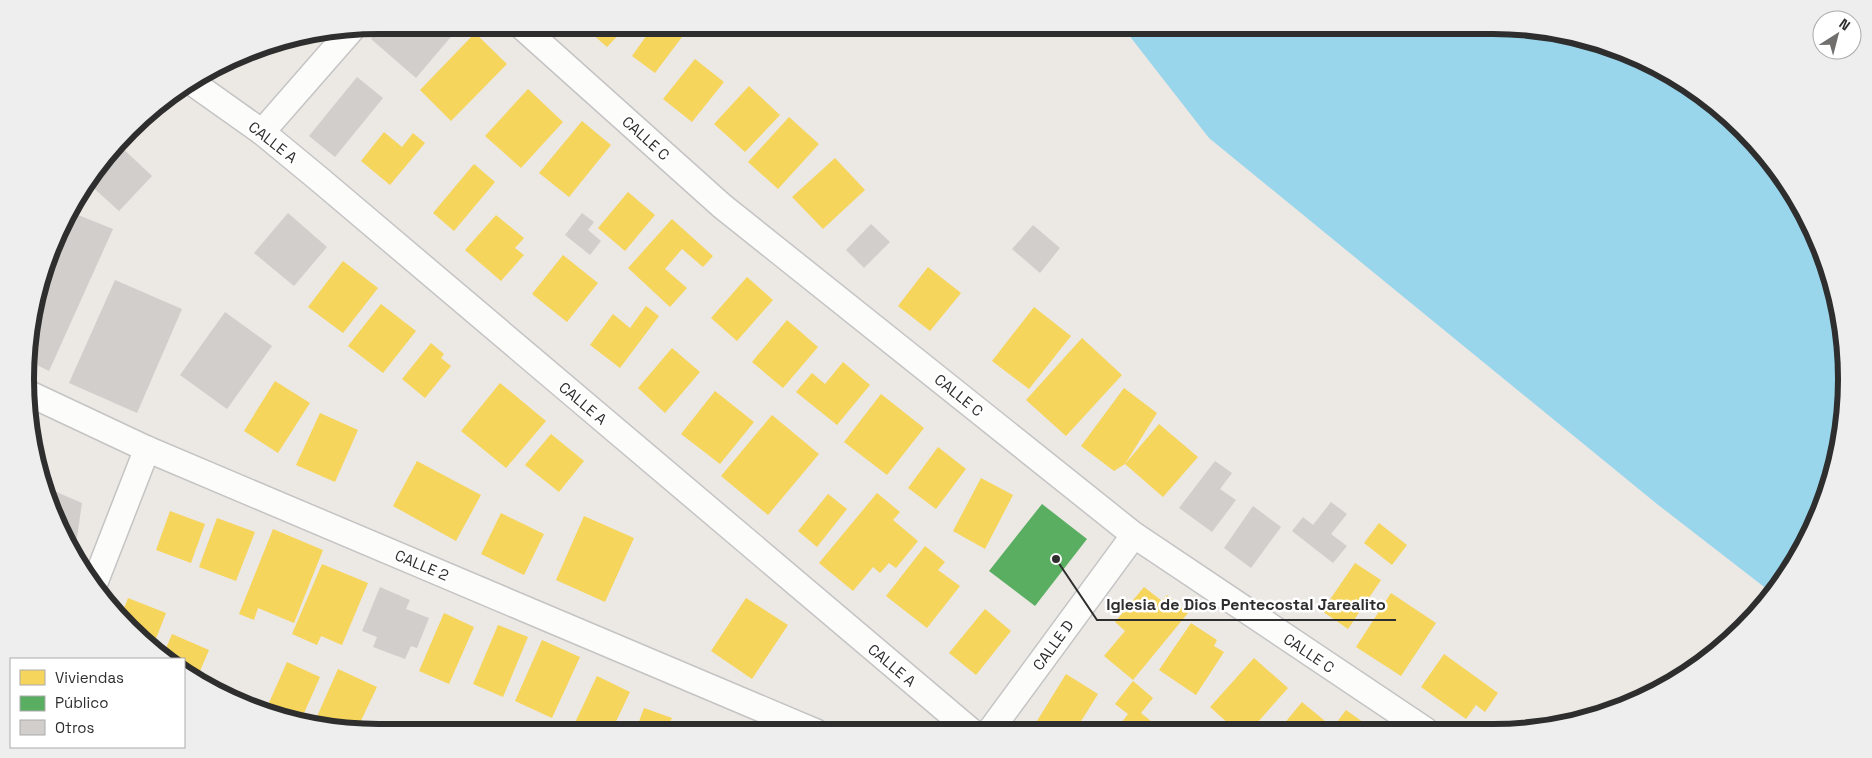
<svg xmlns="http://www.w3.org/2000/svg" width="1872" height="758" font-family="'Space Grotesk',sans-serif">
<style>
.water{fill:#99d6ec}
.homes{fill:#f6d55c}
.public{fill:#5aae61}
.building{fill:#d1cecb}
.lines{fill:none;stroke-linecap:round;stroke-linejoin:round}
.minor-casing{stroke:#c5c4c5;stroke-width:28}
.minor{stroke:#fcfcfb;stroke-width:25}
.labels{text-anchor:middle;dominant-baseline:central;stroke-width:5;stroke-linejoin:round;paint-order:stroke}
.street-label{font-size:15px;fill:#2e2e2e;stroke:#fff}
.rim{fill:none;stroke:#2e2e2e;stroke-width:6}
.leader{fill:none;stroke:#2e2e2e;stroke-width:2}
.callout-dot{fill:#2e2e2e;stroke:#fff;stroke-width:2}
.callout-label{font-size:16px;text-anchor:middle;font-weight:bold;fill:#2e2e2e;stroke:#fff;stroke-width:5;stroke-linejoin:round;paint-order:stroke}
</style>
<rect width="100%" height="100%" fill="#ece8e4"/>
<polygon class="water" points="1121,25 1493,25 1607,44 1670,72 1726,113 1774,163 1810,222 1835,287 1846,356 1844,425 1828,493 1787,576 1772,593 1657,504 1209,138"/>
<g class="homes">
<polygon points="582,25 628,25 607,47"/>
<polygon points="654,25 691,25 655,73 632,56"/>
<polygon points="475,33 507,64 451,121 420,90"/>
<polygon points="695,59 724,82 692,122 663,99"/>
<polygon points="749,86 780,115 745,152 714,124"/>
<polygon points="528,89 563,122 521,168 485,136"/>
<polygon points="789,117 819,144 778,189 748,162"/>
<polygon points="582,121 611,145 569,197 539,173"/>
<polygon points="384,132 402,147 413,133 425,143 390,185 361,161"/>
<polygon points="835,158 865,190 823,229 792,197"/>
<polygon points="474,164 495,182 454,231 433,213"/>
<polygon points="628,192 655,215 625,251 598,228"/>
<polygon points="496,215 524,238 515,248 524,255 501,281 465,250"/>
<polygon points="672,219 713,256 703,267 682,249 665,269 687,288 670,307 628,268"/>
<polygon points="563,255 598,283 567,322 532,294"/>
<polygon points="343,261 378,288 343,333 308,307"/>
<polygon points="928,267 961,293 930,331 898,306"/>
<polygon points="747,277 773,300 737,341 711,318"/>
<polygon points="381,304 416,331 383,373 348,346"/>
<polygon points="646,306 659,316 620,368 590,345 613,314 630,328"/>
<polygon points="1034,307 1071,336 1029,389 992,361"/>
<polygon points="787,320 818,347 783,388 752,362"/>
<polygon points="1082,338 1122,375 1066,436 1026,400"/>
<polygon points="431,343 444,354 441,358 451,366 425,398 402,379"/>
<polygon points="672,348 700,372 665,413 638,388"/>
<polygon points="843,362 870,385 837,425 796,392 812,373 825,384"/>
<polygon points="275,381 310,403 278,453 244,431"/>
<polygon points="500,383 546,421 506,468 461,431"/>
<polygon points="1124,388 1157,413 1125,464 1114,471 1081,446"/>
<polygon points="715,391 754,422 720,464 681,434"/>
<polygon points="881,394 924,428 887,475 844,442"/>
<polygon points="320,413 358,430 335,482 296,465"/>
<polygon points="772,415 819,454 768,515 721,476"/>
<polygon points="1159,424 1198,457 1163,497 1125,464"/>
<polygon points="551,434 584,461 559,492 525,465"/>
<polygon points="938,447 966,469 936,509 908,488"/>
<polygon points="417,461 481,495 456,541 393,506"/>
<polygon points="981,478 1013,495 985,549 953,531"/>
<polygon points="877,493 900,512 893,520 918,541 896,568 889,563 880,573 873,567 853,591 819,563"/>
<polygon points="828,494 847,509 817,547 798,531"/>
<polygon points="170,511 205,524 191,563 156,550"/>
<polygon points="501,513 544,534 524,575 481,554"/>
<polygon points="584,516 634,538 605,602 556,580"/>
<polygon points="217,518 255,532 236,581 199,567"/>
<polygon points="1379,523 1407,545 1392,565 1364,543"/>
<polygon points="273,529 323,550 294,623 258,608 254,620 239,614"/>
<polygon points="925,546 945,562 938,570 960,586 927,628 886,596"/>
<polygon points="1355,563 1381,580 1348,629 1322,611"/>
<polygon points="322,564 368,583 342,645 321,636 317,645 292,634"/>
<polygon points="1144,587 1162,601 1167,595 1188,613 1133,680 1104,656 1125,631 1115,622"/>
<polygon points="1391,593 1436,623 1401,676 1356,647"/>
<polygon points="128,598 166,613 152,649 120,619"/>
<polygon points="746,598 788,625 752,679 711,651"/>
<polygon points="985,609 1011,631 976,675 949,653"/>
<polygon points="444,613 474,627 449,684 419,671"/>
<polygon points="1191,623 1217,640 1214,646 1224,652 1196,695 1159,670"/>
<polygon points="498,625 528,637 503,697 473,684"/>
<polygon points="172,634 209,650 197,678 184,671 184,659 162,658"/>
<polygon points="542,640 580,657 552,718 515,701"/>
<polygon points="1444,654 1498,693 1485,712 1476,705 1466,719 1421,687"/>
<polygon points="1254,658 1288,688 1250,731 1225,731 1230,725 1210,707"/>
<polygon points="287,662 320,677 301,720 264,714"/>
<polygon points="338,669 377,687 357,729 321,723 315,721"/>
<polygon points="1066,674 1098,694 1075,731 1055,731 1037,721"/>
<polygon points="597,676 630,692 611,732 579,732 572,729"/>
<polygon points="1133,681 1153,698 1141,713 1163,731 1115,731 1128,714 1115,704"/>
<polygon points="1302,702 1325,721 1317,731 1278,731"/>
<polygon points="644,708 672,718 666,732 635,732"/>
<polygon points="1346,710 1374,730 1331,730"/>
</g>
<polygon class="public" points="1042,504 1087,539 1035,606 989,571"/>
<g class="building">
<polygon points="383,25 459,25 460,26 416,78 371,39"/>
<polygon points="357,77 383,98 335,157 309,136"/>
<polygon points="119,145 152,176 119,211 88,183"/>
<polygon points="68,211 113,229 49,371 29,361 28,333 44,265"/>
<polygon points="288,213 327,247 294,286 254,253"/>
<polygon points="582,213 594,222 588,230 601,241 590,255 565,235"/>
<polygon points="871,224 890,242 864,268 846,250"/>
<polygon points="1033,225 1060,248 1040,273 1012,249"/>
<polygon points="115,280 182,309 137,413 69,383"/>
<polygon points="225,312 272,346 227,409 180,375"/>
<polygon points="1215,461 1232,473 1220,489 1236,500 1212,532 1179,508"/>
<polygon points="47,488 82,503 74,558 73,556"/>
<polygon points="1331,502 1347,514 1331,534 1347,546 1333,563 1292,531 1303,517 1313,525"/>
<polygon points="1253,506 1281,527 1251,568 1224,548"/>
<polygon points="380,587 410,600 406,609 429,618 417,648 411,646 405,659 373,647 377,637 362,631"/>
</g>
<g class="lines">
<defs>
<g id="minor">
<polyline points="520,25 722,206 1134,535 1425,730"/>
<polyline points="190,81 262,132 319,179 971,731"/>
<polyline points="262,132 352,29"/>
<polyline points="30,394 147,449 816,732"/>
<polyline points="94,585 147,449"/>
<polyline points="990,731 1134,535"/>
</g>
</defs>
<use href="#minor" class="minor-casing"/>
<use href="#minor" class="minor"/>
</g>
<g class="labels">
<g class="street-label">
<text transform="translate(646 138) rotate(42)">CALLE C</text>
<text transform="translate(273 142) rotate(38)">CALLE A</text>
<text transform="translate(959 395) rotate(39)">CALLE C</text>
<text transform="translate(583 403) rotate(40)">CALLE A</text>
<text transform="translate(422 565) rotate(23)">CALLE 2</text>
<text transform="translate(1053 645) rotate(-54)">CALLE D</text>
<text transform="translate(1309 653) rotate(34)">CALLE C</text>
<text transform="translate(892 665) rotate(40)">CALLE A</text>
</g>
</g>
<path d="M0 0H1872V758H0ZM379 34H1493A345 345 0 0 1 1838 379V379A345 345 0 0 1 1493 724H379A345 345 0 0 1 34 379V379A345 345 0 0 1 379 34Z" fill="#eee" fill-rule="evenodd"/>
<path class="rim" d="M379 34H1493A345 345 0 0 1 1838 379V379A345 345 0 0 1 1493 724H379A345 345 0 0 1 34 379V379A345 345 0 0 1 379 34Z"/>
<path class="leader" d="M1056 559L1097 620H1396"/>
<circle class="callout-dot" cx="1056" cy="559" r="5"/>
<g class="callout-label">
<text x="1246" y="610">Iglesia de Dios Pentecostal Jarealito</text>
</g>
<rect x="10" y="658" width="175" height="90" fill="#ffffff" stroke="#ababab"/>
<rect x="20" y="670" width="25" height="15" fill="#f6d55c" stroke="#ababab"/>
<text x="55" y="683" font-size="15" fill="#2e2e2e">Viviendas</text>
<rect x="20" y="696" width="25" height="15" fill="#5aae61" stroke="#ababab"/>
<text x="55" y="708" font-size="15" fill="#2e2e2e">Público</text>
<rect x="20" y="720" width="25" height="15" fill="#d1cecb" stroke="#ababab"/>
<text x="55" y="733" font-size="15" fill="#2e2e2e">Otros</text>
<g transform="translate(1837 35) rotate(36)"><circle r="24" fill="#ffffff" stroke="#ababab"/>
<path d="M0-4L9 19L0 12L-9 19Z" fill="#706f6e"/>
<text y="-8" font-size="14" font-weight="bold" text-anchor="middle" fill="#2e2e2e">N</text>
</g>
</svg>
